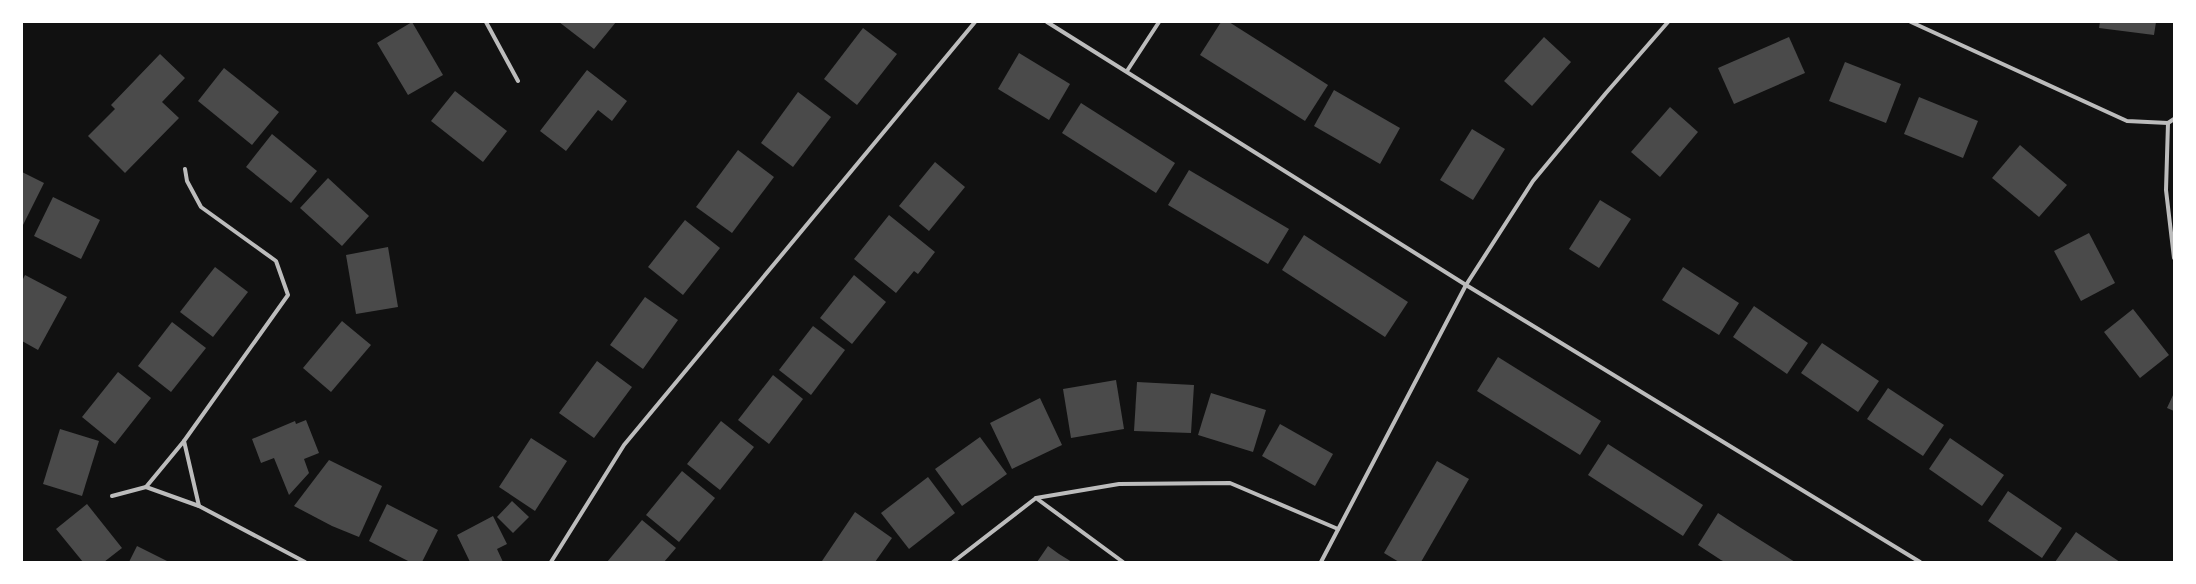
<svg xmlns="http://www.w3.org/2000/svg" width="2196" height="584" font-family="Inter,sans-serif">
<style>
.building{fill:#4a4a4a}
.lines{fill:none;stroke-linecap:round;stroke-linejoin:round}
.minor{stroke:#bcbcbc;stroke-width:4}
</style>
<rect width="100%" height="100%" fill="#111"/>
<g class="building">
<polygon points="412,22 443,75 408,95 377,43"/>
<polygon points="559,22 616,22 594,49"/>
<polygon points="1221,22 1229,22 1328,85 1305,121 1200,55"/>
<polygon points="2100,22 2156,22 2154,35 2099,28"/>
<polygon points="863,28 897,54 857,105 824,79"/>
<polygon points="1544,37 1571,62 1532,106 1504,81"/>
<polygon points="1789,37 1805,73 1734,104 1718,68"/>
<polygon points="1019,53 1070,84 1049,120 998,89"/>
<polygon points="160,54 185,78 162,102 179,118 125,173 88,136 115,109 111,105"/>
<polygon points="1845,62 1901,84 1886,123 1829,101"/>
<polygon points="224,68 279,112 252,145 198,101"/>
<polygon points="587,70 627,101 612,121 598,110 566,151 540,131"/>
<polygon points="1334,90 1400,128 1380,164 1314,126"/>
<polygon points="455,91 507,131 483,162 431,121"/>
<polygon points="798,92 831,117 793,167 761,143"/>
<polygon points="1919,97 1978,121 1963,158 1904,134"/>
<polygon points="1081,103 1175,163 1156,193 1062,133"/>
<polygon points="1670,107 1698,132 1660,177 1631,152"/>
<polygon points="1472,129 1505,149 1473,200 1440,180"/>
<polygon points="272,134 317,171 291,203 246,167"/>
<polygon points="2020,145 2067,185 2039,217 1992,178"/>
<polygon points="738,150 774,177 732,233 696,207"/>
<polygon points="935,162 965,187 929,231 899,206"/>
<polygon points="1189,170 1289,229 1268,264 1168,205"/>
<polygon points="22,172 44,183 22,227"/>
<polygon points="328,178 369,216 342,246 300,208"/>
<polygon points="53,197 100,220 81,259 34,236"/>
<polygon points="1600,200 1631,219 1599,268 1569,249"/>
<polygon points="889,215 935,252 918,274 914,271 896,293 854,259"/>
<polygon points="685,220 720,248 683,295 648,267"/>
<polygon points="2089,233 2115,283 2081,301 2054,251"/>
<polygon points="1304,235 1408,302 1385,337 1282,270"/>
<polygon points="388,247 398,307 356,314 346,255"/>
<polygon points="215,267 248,292 213,337 180,312"/>
<polygon points="1683,267 1739,303 1719,335 1662,300"/>
<polygon points="25,275 67,297 38,350 22,341 22,281"/>
<polygon points="854,275 886,302 852,344 820,318"/>
<polygon points="645,297 678,320 643,369 610,345"/>
<polygon points="1754,306 1808,343 1787,374 1733,337"/>
<polygon points="2133,309 2169,355 2140,378 2104,332"/>
<polygon points="342,321 371,345 331,392 303,368"/>
<polygon points="172,322 206,348 171,392 138,366"/>
<polygon points="813,326 845,350 811,395 779,370"/>
<polygon points="1822,343 1879,381 1858,412 1801,373"/>
<polygon points="1498,357 1601,421 1580,455 1477,391"/>
<polygon points="597,361 632,387 594,438 559,413"/>
<polygon points="118,372 151,398 115,444 82,417"/>
<polygon points="773,375 803,399 769,444 738,420"/>
<polygon points="1116,380 1124,429 1071,438 1063,389"/>
<polygon points="1137,382 1194,385 1191,433 1134,431"/>
<polygon points="1888,388 1944,425 1923,456 1867,419"/>
<polygon points="1211,393 1266,410 1253,452 1198,435"/>
<polygon points="2174,393 2174,411 2167,408"/>
<polygon points="1040,398 1062,445 1012,469 990,423"/>
<polygon points="306,420 319,453 304,459 309,473 289,495 274,458 261,463 252,439 295,421 296,424"/>
<polygon points="721,421 754,447 720,490 687,464"/>
<polygon points="1280,424 1333,454 1315,486 1262,456"/>
<polygon points="60,429 99,441 82,496 43,484"/>
<polygon points="980,437 1007,474 962,506 935,469"/>
<polygon points="531,438 567,461 535,511 499,487"/>
<polygon points="1950,438 2004,475 1982,506 1929,469"/>
<polygon points="1608,444 1703,505 1683,536 1588,475"/>
<polygon points="329,460 382,486 359,537 332,526 294,506"/>
<polygon points="1437,461 1469,479 1421,562 1399,562 1384,553"/>
<polygon points="682,471 715,498 679,542 646,515"/>
<polygon points="928,477 955,513 909,549 881,513"/>
<polygon points="2008,491 2062,528 2042,558 1988,521"/>
<polygon points="512,501 529,517 513,533 497,517"/>
<polygon points="87,504 122,548 104,562 83,562 56,529"/>
<polygon points="387,504 438,530 422,562 410,562 369,541"/>
<polygon points="855,512 892,538 875,562 823,562 822,561"/>
<polygon points="1718,513 1741,528 1795,562 1725,562 1721,560 1698,545"/>
<polygon points="493,516 507,544 497,549 503,562 470,562 457,535"/>
<polygon points="642,520 676,548 664,562 607,562"/>
<polygon points="2076,532 2102,550 2120,562 2055,562"/>
<polygon points="137,546 169,562 129,562"/>
<polygon points="1048,546 1059,554 1072,562 1037,562"/>
</g>
<g class="lines">
<g class="minor">
<polyline points="486,22 518,81"/>
<polyline points="1047,22 1466,285 1920,562"/>
<polyline points="1911,22 2127,121 2168,123 2174,119"/>
<polyline points="1127,71 1159,22"/>
<polyline points="2168,123 2166,190 2174,258"/>
<polyline points="185,169 187,181 201,207 276,261 288,295 184,441 199,506 305,562"/>
<polyline points="184,441 146,487 199,506"/>
<polyline points="112,496 146,487"/>
<polyline points="1036,498 1119,484 1230,483 1338,529"/>
<polyline points="551,562 624,445 975,22"/>
<polyline points="953,562 1036,498 1123,562"/>
<polyline points="1321,562 1466,285 1533,181 1606,93 1668,22"/>
</g>
</g>
<rect width="2196" height="584" fill="none" stroke="#ffffff" stroke-width="46"/>
</svg>
